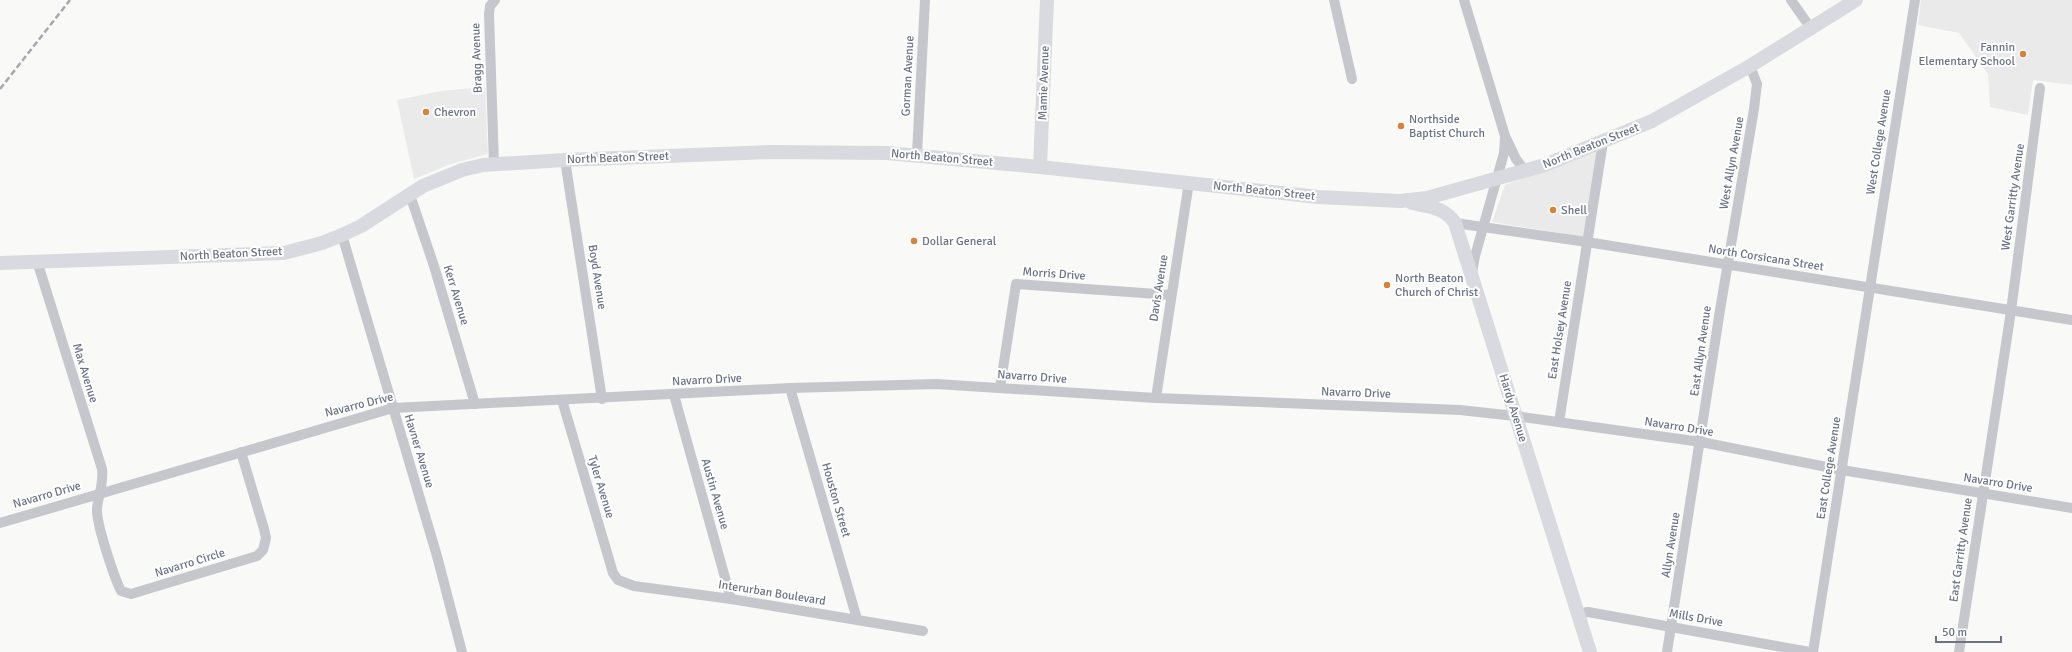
<svg xmlns="http://www.w3.org/2000/svg" width="2072" height="652" font-family="Signika,sans-serif">
<style>
.built{fill:#eaeaea}
.lines{fill:none;stroke-linecap:round;stroke-linejoin:round}
.street{stroke:#c5c7cc;stroke-width:10}
.secondary{stroke:#d8dadf;stroke-width:14}
.rail{stroke:#a5a8af;stroke-width:2.5;stroke-dasharray:6 3;stroke-linecap:butt}
.poi-dot{fill:#d78439;stroke:#fff;stroke-width:1.5}
.labels{text-anchor:middle;dominant-baseline:central;stroke-width:4;stroke-linejoin:round;paint-order:stroke}
.poi-label{font-size:12px;fill:#6b7386;stroke:#fff;text-anchor:start}
.street-label{font-size:12px;fill:#6b7386;stroke:#fff}
</style>
<rect width="100%" height="100%" fill="#f9f9f7"/>
<g class="built">
<polygon points="1921,0 2072,0 2072,85 2033,80 2028,115 1990,107 1988,74 1959,33 1918,25"/>
<polygon points="485,87 488,154 451,164 414,179 397,100 441,91"/>
<polygon points="1597,149 1585,237 1492,222 1505,185"/>
</g>
<g class="lines">
<g class="street">
<polyline points="1334,0 1352,79"/>
<polyline points="1464,0 1505,136 1516,159 1525,171"/>
<polyline points="1791,0 1812,30"/>
<polyline points="917,154 925,0"/>
<polyline points="565,160 602,399"/>
<polyline points="494,164 489,14 490,6 495,0"/>
<polyline points="410,195 434,266 475,404"/>
<polyline points="1455,223 1587,242 2072,320"/>
<polyline points="342,235 437,556 462,652"/>
<path d="M37,261L102,469C104,483 98,496 97,509C96,523 114,577 121,591L131,594L257,556L263,550L266,538L264,529L241,452"/>
<polyline points="1472,273 1475,256 1504,153 1505,138"/>
<polyline points="790,388 857,619"/>
<polyline points="1000,388 1016,284 1171,295"/>
<polyline points="674,395 731,599"/>
<polyline points="1156,398 1189,182"/>
<polyline points="562,400 613,573 618,580 634,586 731,599 923,631"/>
<polyline points="1559,422 1603,142"/>
<polyline points="0,523 393,408 790,388 936,384 1156,398 1460,410 1515,416 1701,442 1842,470 2072,508"/>
<polyline points="1577,614 1588,612 1810,652"/>
<polyline points="1667,652 1720,310 1754,109 1757,84 1750,66"/>
<polyline points="1813,652 1915,0"/>
<polyline points="1959,652 2011,311 2040,88"/>
</g>
<g class="secondary">
<polyline points="1040,167 1047,0"/>
<path d="M1412,203C1429,207 1444,207 1455,223L1590,652"/>
<polyline points="0,263 284,253 322,243 342,235 361,226 423,186 462,170 483,165 565,160 771,152 887,153 1040,167 1318,197 1400,201 1427,198 1545,165 1652,121 1750,66 1856,0"/>
</g>
<polyline class="rail" points="0,89 70,0"/>
</g>
<g class="poi-dot">
<circle cx="2023" cy="54" r="4"/>
<circle cx="426" cy="112" r="4"/>
<circle cx="1401" cy="126" r="4"/>
<circle cx="1553" cy="210" r="4"/>
<circle cx="914" cy="241" r="4"/>
<circle cx="1387" cy="285" r="4"/>
</g>
<g class="labels">
<g class="poi-label">
<text x="2015" y="47" text-anchor="end">Fannin<tspan x="2015" dy="14">Elementary School</tspan></text>
<text x="434" y="112">Chevron</text>
<text x="1409" y="119">Northside<tspan x="1409" dy="14">Baptist Church</tspan></text>
<text x="1561" y="210">Shell</text>
<text x="922" y="241">Dollar General</text>
<text x="1395" y="278">North Beaton<tspan x="1395" dy="14">Church of Christ</tspan></text>
</g>
<g class="street-label">
<text transform="translate(477 58) rotate(-92)">Bragg Avenue</text>
<text transform="translate(908 76) rotate(-87)">Gorman Avenue</text>
<text transform="translate(1044 83) rotate(-88)">Mamie Avenue</text>
<text transform="translate(1879 142) rotate(-81)">West College Avenue</text>
<text transform="translate(1591 146) rotate(-22)">North Beaton Street</text>
<text transform="translate(618 158) rotate(-2)">North Beaton Street</text>
<text transform="translate(942 158) rotate(5)">North Beaton Street</text>
<text transform="translate(1732 163) rotate(-80)">West Allyn Avenue</text>
<text transform="translate(1264 191) rotate(6)">North Beaton Street</text>
<text transform="translate(2013 197) rotate(-82)">West Garritty Avenue</text>
<text transform="translate(231 254) rotate(-3)">North Beaton Street</text>
<text transform="translate(1766 258) rotate(9)">North Corsicana Street</text>
<text transform="translate(1054 274) rotate(4)">Morris Drive</text>
<text transform="translate(597 277) rotate(81)">Boyd Avenue</text>
<text transform="translate(1159 288) rotate(-81)">Davis Avenue</text>
<text transform="translate(456 295) rotate(73)">Kerr Avenue</text>
<text transform="translate(1560 330) rotate(-81)">East Holsey Avenue</text>
<text transform="translate(1701 351) rotate(-82)">East Allyn Avenue</text>
<text transform="translate(85 373) rotate(73)">Max Avenue</text>
<text transform="translate(1032 377) rotate(4)">Navarro Drive</text>
<text transform="translate(707 380) rotate(-3)">Navarro Drive</text>
<text transform="translate(1356 393) rotate(2)">Navarro Drive</text>
<text transform="translate(359 405) rotate(-14)">Navarro Drive</text>
<text transform="translate(1513 408) rotate(73)">Hardy Avenue</text>
<text transform="translate(1679 427) rotate(9)">Navarro Drive</text>
<text transform="translate(419 451) rotate(73)">Havner Avenue</text>
<text transform="translate(1829 468) rotate(-81)">East College Avenue</text>
<text transform="translate(1998 483) rotate(9)">Navarro Drive</text>
<text transform="translate(601 487) rotate(73)">Tyler Avenue</text>
<text transform="translate(715 494) rotate(74)">Austin Avenue</text>
<text transform="translate(47 495) rotate(-16)">Navarro Drive</text>
<text transform="translate(836 500) rotate(74)">Houston Street</text>
<text transform="translate(1671 545) rotate(-81)">Allyn Avenue</text>
<text transform="translate(1961 550) rotate(-82)">East Garritty Avenue</text>
<text transform="translate(190 563) rotate(-17)">Navarro Circle</text>
<text transform="translate(772 593) rotate(9)">Interurban Boulevard</text>
<text transform="translate(1696 618) rotate(10)">Mills Drive</text>
</g>
</g>
<path d="M1936 636v6h65v-6" fill="none" stroke="#6b7386" stroke-width="2"/>
<text x="1942" y="636" font-size="12" fill="#6b7386" stroke="#ffffff" stroke-width="3" paint-order="stroke">50 m</text>
</svg>
